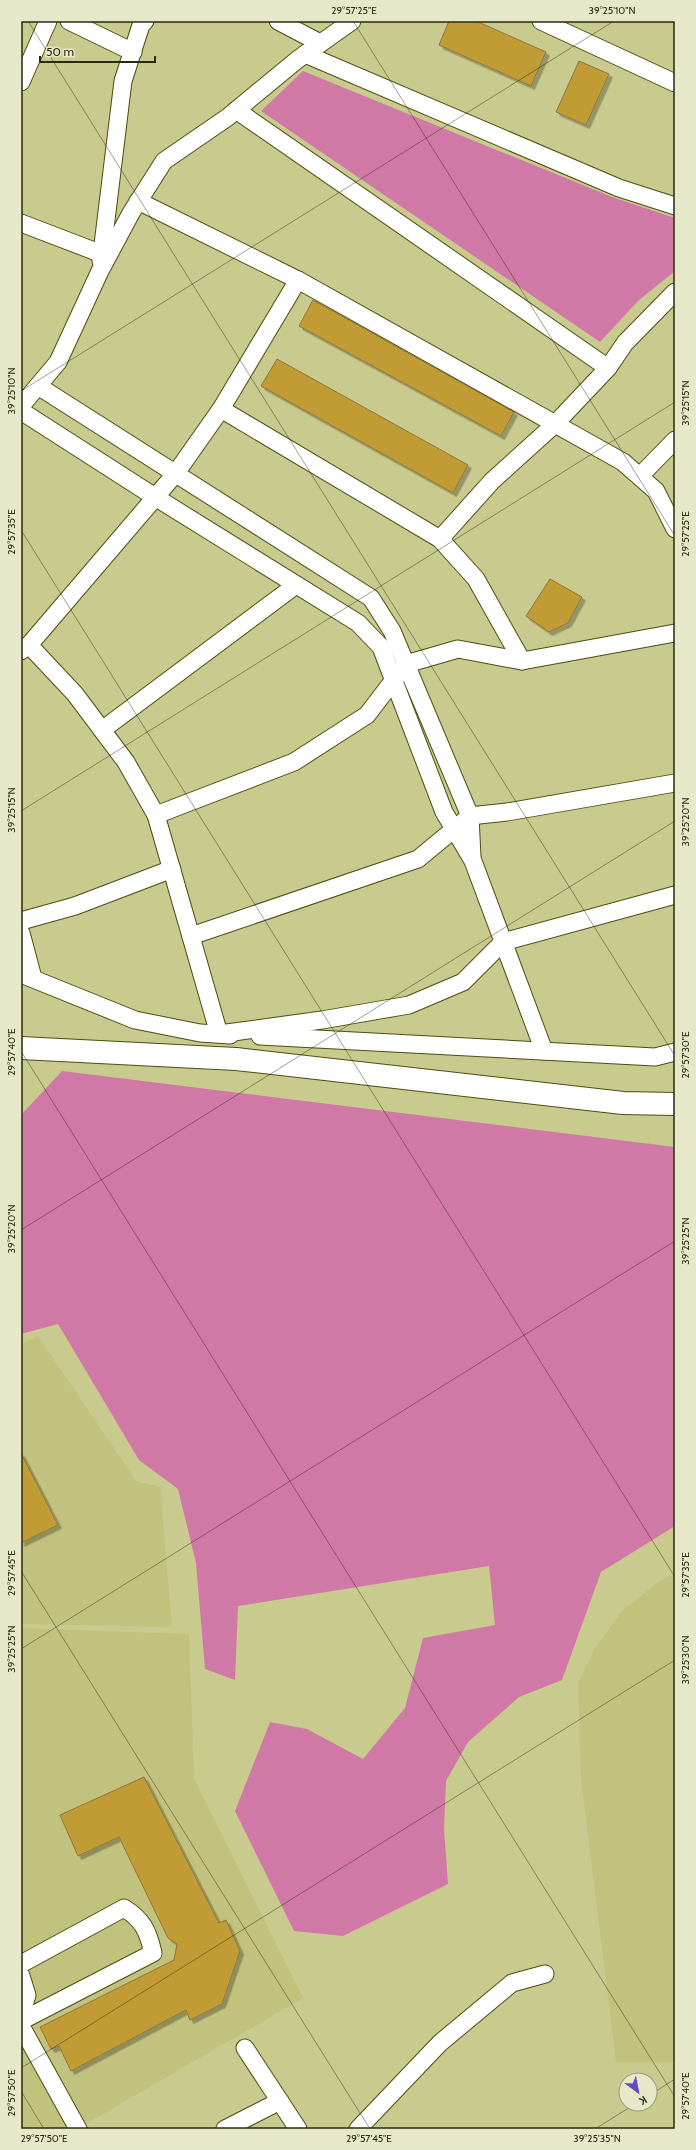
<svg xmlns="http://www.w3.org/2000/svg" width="696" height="2150" font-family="Cabin,sans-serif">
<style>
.built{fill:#c1c27d}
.green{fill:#d179a6}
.building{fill:#c19c35;stroke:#8b763e;filter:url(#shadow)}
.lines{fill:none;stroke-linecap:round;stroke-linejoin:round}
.street-casing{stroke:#4e4d10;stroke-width:19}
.secondary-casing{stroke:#4e4d10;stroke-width:24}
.street{stroke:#fff;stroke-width:17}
.secondary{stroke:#fff;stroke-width:22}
.ticks{fill:none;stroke:#2a2a11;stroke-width:1;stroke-opacity:0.45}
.neatline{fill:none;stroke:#2a2a11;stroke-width:1.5}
.ticks-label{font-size:10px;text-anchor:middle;fill:#2a2a11}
</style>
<defs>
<filter id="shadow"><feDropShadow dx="3.5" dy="3.5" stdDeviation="0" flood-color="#0004"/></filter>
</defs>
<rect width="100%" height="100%" fill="#c9ca8d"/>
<g class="built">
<polygon points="38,1336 136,1481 160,1487 172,1627 21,1624 21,1344"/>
<polygon points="675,1573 675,2062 616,2062 581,1778 578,1682 594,1650 621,1612 658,1582"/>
<polygon points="21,1628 189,1634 194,1779 303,1998 77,2129 21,2129"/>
</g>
<g class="green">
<polygon points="303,71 612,197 675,218 675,271 639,300 600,342 261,111"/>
<polygon points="62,1071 675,1147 675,1526 601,1572 562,1680 519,1697 468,1742 446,1781 444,1829 448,1884 343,1936 294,1931 235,1811 270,1722 307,1729 363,1759 405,1708 423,1638 495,1625 489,1566 238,1606 235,1680 205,1669 196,1563 178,1489 139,1460 58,1324 21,1334 21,1115"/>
</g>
<g class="building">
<polygon points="449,21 476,21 546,52 531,86 439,45"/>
<polygon points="579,61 609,74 586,125 556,112"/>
<polygon points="313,300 514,412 501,436 299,326"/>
<polygon points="277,359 468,465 453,493 261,386"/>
<polygon points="550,579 582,597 568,623 549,632 526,616"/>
<polygon points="21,1453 58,1525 21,1543"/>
<polygon points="144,1777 219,1923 226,1920 240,1951 222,2004 190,2020 186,2010 71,2071 59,2046 51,2049 40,2027 174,1960 177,1944 168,1938 119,1837 78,1856 60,1815"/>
</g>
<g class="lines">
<defs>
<g id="street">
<polyline points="69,21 133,52"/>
<polyline points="278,21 320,43"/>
<polyline points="541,21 675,83"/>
<polyline points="305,54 619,188 675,206"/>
<polyline points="21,82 48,21"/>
<polyline points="236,110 608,368"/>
<polyline points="138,201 298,280 623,462 656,491 675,529"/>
<polyline points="21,223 102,254"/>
<polyline points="101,261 123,81 141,25 145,21"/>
<polyline points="38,386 371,598 392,631 470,816 472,857"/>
<polyline points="21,406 58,362 100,271 131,213 164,161 228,117 297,60 352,21"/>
<polyline points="221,409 440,539 476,579 522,661"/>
<polyline points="21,411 155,497 358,623 381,647 444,812 473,861 544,1051"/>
<polyline points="640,476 675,440"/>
<polyline points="440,539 492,481 555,424 608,368 625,343 675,292"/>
<polyline points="29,645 75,694 126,762 156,815 219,1034 322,1020 409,1005 463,982 503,942 675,895"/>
<polyline points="21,651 29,645 176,473 221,409 298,280"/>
<polyline points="102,730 296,585"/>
<polyline points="156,815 294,762 367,715 406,664 458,649 522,661 675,633"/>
<polyline points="21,921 75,906 172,869"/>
<polyline points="21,933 33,978"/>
<polyline points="191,936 418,859 470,816 507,812 675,783"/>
<polyline points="21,974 135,1020 200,1033 230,1035"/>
<polyline points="260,1036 655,1057 675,1052"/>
<path d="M21,1964L124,1908C143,1920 148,1931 153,1953L21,2021"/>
<polyline points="21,1976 27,1995 21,2015"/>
<polyline points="21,2026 78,2129"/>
<polyline points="245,2048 298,2129"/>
<polyline points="225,2129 280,2101"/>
<polyline points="358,2129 440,2043 512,1983 545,1974"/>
</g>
<polyline id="secondary" points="21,1048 236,1059 623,1103 675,1104"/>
</defs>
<use href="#street" class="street-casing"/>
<use href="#secondary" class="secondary-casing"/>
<use href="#street" class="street"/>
<use href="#secondary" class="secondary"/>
</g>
<path class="ticks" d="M28,21L675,1056M353,21L675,536M21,391L614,21M21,530L675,1577M21,811L675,402M21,1051L675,2097M21,1230L675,821M21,1571L370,2129M21,1649L675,1241M21,2068L675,1660M21,2091L44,2129M650,2095L675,2079M595,2129L635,2104"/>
<rect width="696" height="2150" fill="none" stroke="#e7e8ca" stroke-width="44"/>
<g transform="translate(638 2092) rotate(148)"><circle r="19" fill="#e7e8ca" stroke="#9b9c80"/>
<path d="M0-3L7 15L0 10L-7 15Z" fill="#6549c2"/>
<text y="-6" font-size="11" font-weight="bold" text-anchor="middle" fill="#2a2a11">K</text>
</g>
<path d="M40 56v6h115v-6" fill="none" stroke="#2a2a11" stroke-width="2"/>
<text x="46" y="56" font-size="12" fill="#2a2a11" stroke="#e7e8ca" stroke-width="3" paint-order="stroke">50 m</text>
<rect x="22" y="22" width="652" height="2106" class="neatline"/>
<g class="ticks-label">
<text x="354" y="14">29°57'25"E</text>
<text x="612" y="14">39°25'10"N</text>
<text transform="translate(11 391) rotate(-90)" y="4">39°25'10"N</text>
<text transform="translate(685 403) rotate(-90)" y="4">39°25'15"N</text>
<text transform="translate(11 532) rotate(-90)" y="4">29°57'35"E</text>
<text transform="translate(685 534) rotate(-90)" y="4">29°57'25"E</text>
<text transform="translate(11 810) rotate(-90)" y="4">39°25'15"N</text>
<text transform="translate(685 822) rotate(-90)" y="4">39°25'20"N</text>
<text transform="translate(11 1052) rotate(-90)" y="4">29°57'40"E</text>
<text transform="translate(685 1055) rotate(-90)" y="4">29°57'30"E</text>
<text transform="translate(11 1229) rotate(-90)" y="4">39°25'20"N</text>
<text transform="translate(685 1241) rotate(-90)" y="4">39°25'25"N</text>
<text transform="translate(11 1573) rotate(-90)" y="4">29°57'45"E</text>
<text transform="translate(685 1575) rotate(-90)" y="4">29°57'35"E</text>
<text transform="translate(11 1649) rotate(-90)" y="4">39°25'25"N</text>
<text transform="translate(685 1660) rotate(-90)" y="4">39°25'30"N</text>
<text transform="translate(11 2093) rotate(-90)" y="4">29°57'50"E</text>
<text transform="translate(685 2096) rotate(-90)" y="4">29°57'40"E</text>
<text x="44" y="2142">29°57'50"E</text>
<text x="369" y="2142">29°57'45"E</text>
<text x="597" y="2142">39°25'35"N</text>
</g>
</svg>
